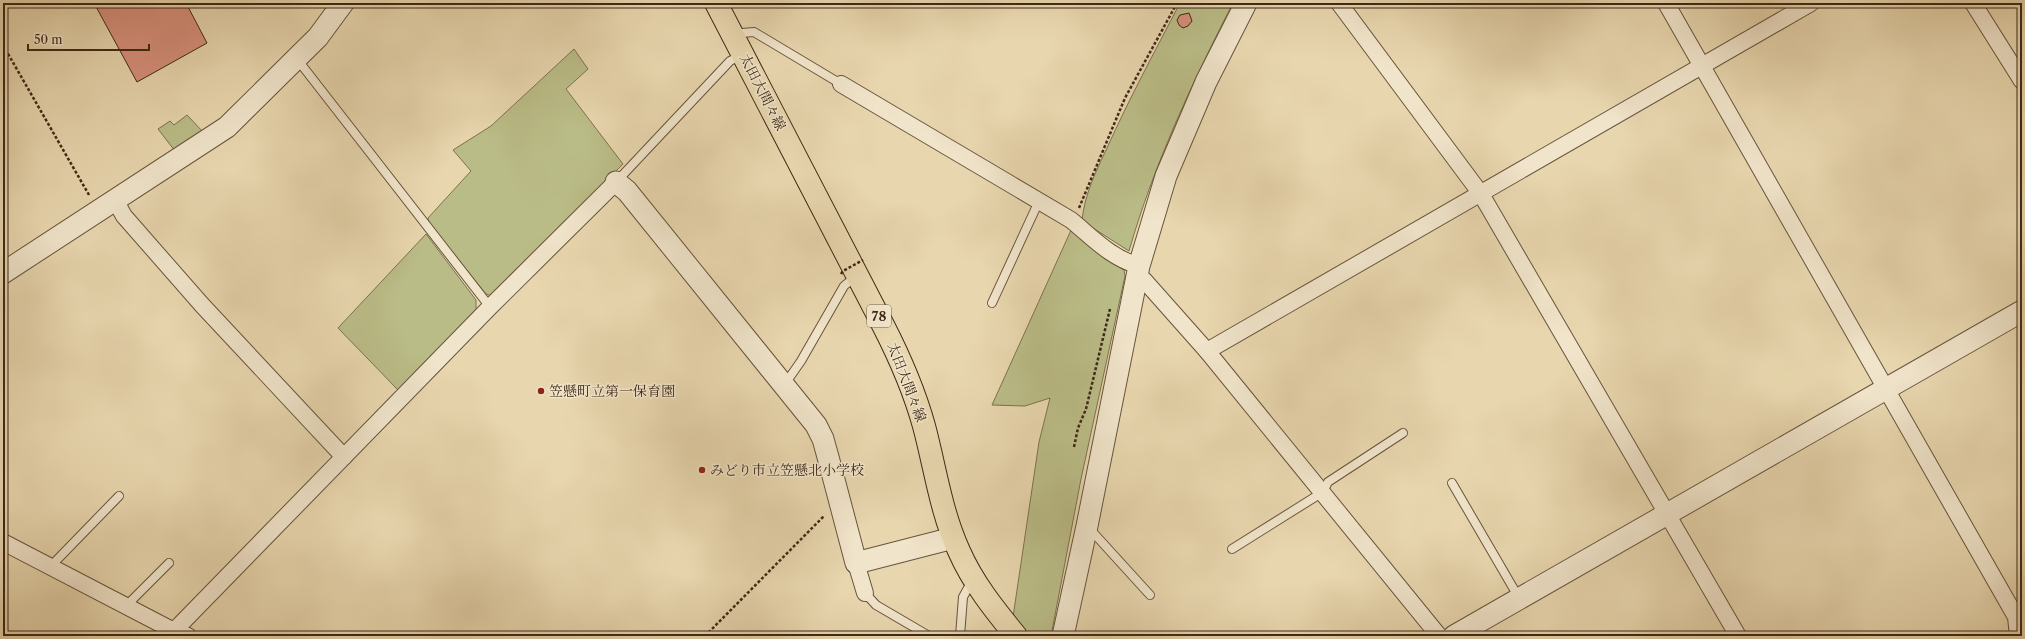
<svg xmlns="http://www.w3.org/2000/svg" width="2025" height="639" font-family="'Libre Caslon Text','Noto Serif JP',serif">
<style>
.green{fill:#babc87;stroke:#7c724e}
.building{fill:#d7907c;stroke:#3e2816}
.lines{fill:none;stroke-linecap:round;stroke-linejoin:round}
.service-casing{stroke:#68543c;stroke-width:10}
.minor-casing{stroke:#68543c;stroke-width:18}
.tertiary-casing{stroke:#68543c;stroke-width:23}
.primary-casing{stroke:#3e2816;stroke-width:24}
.path{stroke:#3e2816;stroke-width:2.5;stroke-dasharray:3 2;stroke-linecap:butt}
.service{stroke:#f0e4ca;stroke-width:8}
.minor{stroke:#f0e4ca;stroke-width:16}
.tertiary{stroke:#f0e4ca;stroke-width:21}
.primary{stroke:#e8d6ae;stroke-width:22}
.path-bridge{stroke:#3e2816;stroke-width:2.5;stroke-dasharray:3 2;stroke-linecap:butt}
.poi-dot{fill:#8f2418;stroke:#f0e4ca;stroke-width:1.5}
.labels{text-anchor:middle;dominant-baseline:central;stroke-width:3;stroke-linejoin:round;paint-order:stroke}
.shield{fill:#f0e4ca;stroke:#73604c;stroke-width:1}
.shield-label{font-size:13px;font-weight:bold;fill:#3e2816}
.street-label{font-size:14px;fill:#3e2816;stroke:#f0e4ca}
.poi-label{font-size:14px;fill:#3e2816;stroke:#f0e4ca;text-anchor:start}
</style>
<rect width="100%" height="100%" fill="#e8d6ae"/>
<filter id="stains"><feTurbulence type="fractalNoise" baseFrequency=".005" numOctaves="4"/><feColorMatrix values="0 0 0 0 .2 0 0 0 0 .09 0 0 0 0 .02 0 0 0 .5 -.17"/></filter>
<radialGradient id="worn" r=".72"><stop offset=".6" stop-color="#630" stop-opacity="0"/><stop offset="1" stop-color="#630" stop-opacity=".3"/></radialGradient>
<g class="green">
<path d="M1180,3H1233C1192,83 1154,164 1129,251L1082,221C1084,196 1096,171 1107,148C1129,99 1155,51 1180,3Z"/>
<polygon points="574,49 588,69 566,89 623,164 492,296 486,294 429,223 428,218 471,171 453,150 491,126"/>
<polygon points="187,115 204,133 175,151 158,129 170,121 174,125"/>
<polygon points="1072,228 1083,236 1089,246 1124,270 1125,276 1081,479 1051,636 1028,636 1013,617 1039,442 1050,398 1025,406 992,405"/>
<polygon points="426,234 476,300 476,312 398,390 338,328"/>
</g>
<g class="building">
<polygon points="94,3 186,3 207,43 137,82"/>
<polygon points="1189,13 1192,21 1188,26 1183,28 1179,25 1177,20 1180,15"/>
</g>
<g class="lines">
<defs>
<g id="service">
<polyline points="735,36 742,33 754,32 841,84"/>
<polyline points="297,59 490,307"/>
<polyline points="617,181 730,61 742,55"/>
<polyline points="992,303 1039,201"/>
<polyline points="785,384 801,361 844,286 856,276"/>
<polyline points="1452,483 1519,598"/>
<polyline points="1089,528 1150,595"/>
<polyline points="1232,549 1323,492 1328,482 1403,433"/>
<polyline points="50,567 119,496"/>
<polyline points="865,593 876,605 929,636"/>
<polyline points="126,606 169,563"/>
<polyline points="960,636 963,597 972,581"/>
</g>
<g id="minor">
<polyline points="1339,3 1481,194 1738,636"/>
<polyline points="1666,3 2016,617 2018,636"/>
<polyline points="1973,3 2022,81"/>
<path d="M841,84L1071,220C1093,238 1111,258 1139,266"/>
<polyline points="115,200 124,216 202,305 344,457"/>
<polyline points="1138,278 1144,280 1207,351 1439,636"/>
<polyline points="1207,351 1811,3"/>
<polyline points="3,542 174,631 188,636"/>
<polyline points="856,563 865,593"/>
<polyline points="169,636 490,307 616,182"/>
</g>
<g id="tertiary">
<polyline points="616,182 627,191 816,425 823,439 828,457 856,563 953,538"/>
<polyline points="3,273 227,127 318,37 343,3"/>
<polyline points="1063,636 1087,526 1139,266 1166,176 1206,82 1246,3"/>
<polyline points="1454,636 2022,311"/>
</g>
<path id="primary" d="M716,3L883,325C900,358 914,390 924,426C935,467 941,512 959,551C973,583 994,609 1016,636"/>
</defs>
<use href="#service" class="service-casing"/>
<use href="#minor" class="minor-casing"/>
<use href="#tertiary" class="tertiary-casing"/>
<use href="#primary" class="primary-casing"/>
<g class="path">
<polyline points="3,45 89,195"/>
<polyline points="1079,208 1125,98 1177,3"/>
<polyline points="1074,447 1078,428 1086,409 1110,309"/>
<polyline points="705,636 824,516"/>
</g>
<use href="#service" class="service"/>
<use href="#minor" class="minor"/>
<use href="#tertiary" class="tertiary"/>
<use href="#primary" class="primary"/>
<polyline class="path-bridge" points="841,274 843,271 863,260"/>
</g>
<g class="poi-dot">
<circle cx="541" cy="391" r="4"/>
<circle cx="702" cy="470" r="4"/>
</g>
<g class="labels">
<rect class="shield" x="867" y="305" width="24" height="22" rx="3"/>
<g class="shield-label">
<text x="879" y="316">78</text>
</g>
<g class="street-label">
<text transform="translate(763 92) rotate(63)">太田大間々線</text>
<text transform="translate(907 382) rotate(69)">太田大間々線</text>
</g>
<g class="poi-label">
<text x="549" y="391">笠懸町立第一保育園</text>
<text x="710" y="470">みどり市立笠懸北小学校</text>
</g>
</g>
<rect width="2025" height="639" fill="none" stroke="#e8d6ae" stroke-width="16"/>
<rect x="4" y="4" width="2017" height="631" fill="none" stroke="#3e2816" stroke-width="2"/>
<rect x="8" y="8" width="2009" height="623" fill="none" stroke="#3e2816"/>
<path d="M28 44v6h121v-6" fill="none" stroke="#3e2816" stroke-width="2"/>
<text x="34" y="44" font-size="12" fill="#3e2816" stroke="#f0e4ca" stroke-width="3" paint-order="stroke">50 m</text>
<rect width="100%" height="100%" filter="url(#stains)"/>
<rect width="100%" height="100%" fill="url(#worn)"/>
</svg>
